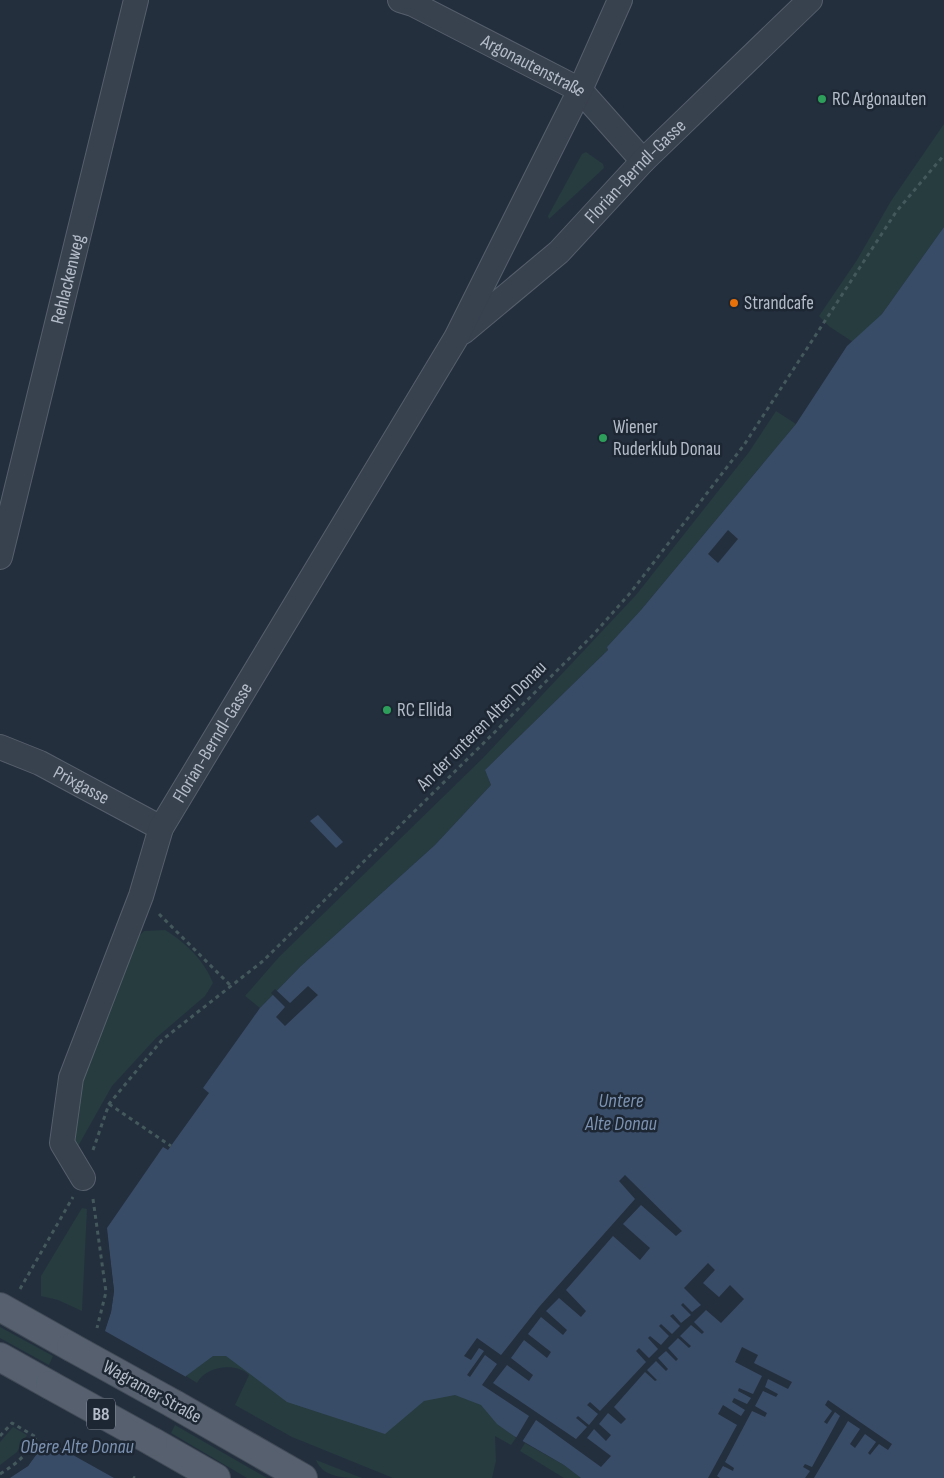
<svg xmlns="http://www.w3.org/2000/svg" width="944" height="1478" font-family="'Sofia Sans Condensed',sans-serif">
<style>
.green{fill:#263c3f}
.water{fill:#394c67}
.pier{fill:#242f3e}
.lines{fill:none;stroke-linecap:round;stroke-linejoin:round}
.minor-casing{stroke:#565f6c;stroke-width:26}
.major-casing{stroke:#414a57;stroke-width:30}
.path{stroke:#44595c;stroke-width:3;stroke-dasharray:4 4;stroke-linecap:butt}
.minor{stroke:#38414e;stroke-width:24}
.major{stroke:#56606e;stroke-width:28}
.major-bridge-casing{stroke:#414a57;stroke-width:30;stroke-linecap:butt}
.major-bridge{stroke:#56606e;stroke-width:28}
.leisure-dot{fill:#2e9e5b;stroke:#1d2633;stroke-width:2}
.food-dot{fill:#e8710a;stroke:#1d2633;stroke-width:2}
.labels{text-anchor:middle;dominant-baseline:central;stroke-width:5;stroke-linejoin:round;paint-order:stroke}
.shield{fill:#1d2633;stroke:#878f9c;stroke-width:1}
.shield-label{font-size:18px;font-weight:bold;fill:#b4bcc9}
.street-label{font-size:19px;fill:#b4bcc9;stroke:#1d2633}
.poi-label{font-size:19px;fill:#b4bcc9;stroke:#1d2633;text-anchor:start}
.water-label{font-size:20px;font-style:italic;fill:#7c92b1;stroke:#1d2633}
</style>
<rect width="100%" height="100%" fill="#242f3e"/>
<g class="green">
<polygon points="944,124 944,227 882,314 853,342 830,327 819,316 857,260 891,201"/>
<polygon points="586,152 603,164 604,168 549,219 548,216 582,154"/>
<polygon points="776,411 796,424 641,610 607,647 608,650 485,770 491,785 435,845 301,966 260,1008 245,996 279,957 483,758 636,595 749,452"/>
<path d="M165,930C185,942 205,961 213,983L205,996L156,1038L112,1086L77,1148L70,1143L76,1086L132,943L144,931Z"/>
<polygon points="82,1208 87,1209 82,1311 58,1300 41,1296 41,1276"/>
<polygon points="0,1327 53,1356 49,1365 0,1338"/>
<path d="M214,1350L417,1399L468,1390L516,1438L511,1445L495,1436L496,1461L492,1478H393L292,1437L235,1405L249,1375C236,1362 206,1366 197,1383L186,1376Z"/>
<polygon points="175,1425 267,1478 247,1478 171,1433"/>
<polygon points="13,1427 27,1435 17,1452 0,1465 0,1442"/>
<polygon points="525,1443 564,1465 581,1478 564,1478 520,1451"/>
<path d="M316,1460L362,1478C345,1478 323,1478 316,1460Z"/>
</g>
<g class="water">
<polygon points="944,227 944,1478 581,1478 564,1465 514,1436 497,1424 481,1405 455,1395 424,1401 385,1434 287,1402 226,1356 213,1356 186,1376 124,1478 10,1478 28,1466 39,1451 102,1338 111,1312 114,1291 107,1228 163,1147 168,1150 209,1093 203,1088 260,1008 301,966 435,845 491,785 485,770 608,650 607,647 641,610 796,424 847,346 882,314"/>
<polygon points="318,815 343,842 336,848 310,821"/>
</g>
<g class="pier">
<polygon points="728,530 738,539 718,563 708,554"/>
<polygon points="308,986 318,995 285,1026 276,1017 285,1007 271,993 275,989 290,1003"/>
<polygon points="625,1175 682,1231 676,1236 641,1205 623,1224 650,1248 640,1260 613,1236 566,1290 586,1311 581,1317 559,1298 546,1311 567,1330 563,1335 541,1317 528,1334 551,1352 547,1358 524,1340 511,1358 533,1375 529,1381 507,1365 493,1383 576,1439 587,1427 576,1418 578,1416 589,1425 598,1414 587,1405 590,1402 600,1411 646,1362 636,1351 639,1348 649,1358 658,1349 648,1338 650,1336 661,1345 669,1336 659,1326 661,1324 672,1334 680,1326 670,1316 673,1314 681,1323 691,1315 681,1305 683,1303 692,1312 701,1305 684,1288 708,1263 715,1270 703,1283 719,1297 730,1285 744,1299 721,1323 706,1310 694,1322 704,1332 702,1334 691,1325 680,1336 691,1346 689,1348 678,1338 668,1348 678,1359 676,1361 666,1351 658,1358 668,1369 666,1371 656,1361 647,1370 657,1380 655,1381 645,1372 614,1407 626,1419 621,1424 608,1413 599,1424 611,1435 606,1441 594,1429 587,1438 611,1456 601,1467 536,1420 522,1442 516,1438 529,1416 482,1385 497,1364 485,1355 470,1377 467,1375 484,1351 479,1348 471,1360 464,1356 477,1338 501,1355 539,1307 635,1199 619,1181"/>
<polygon points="106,1225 114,1291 111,1312 105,1331 188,1378 127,1478 114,1478 46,1440 28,1466 7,1478 26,1464 37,1450 104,1326 111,1291 104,1229"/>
<polygon points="742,1347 758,1355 754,1363 792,1382 788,1389 768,1379 765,1387 778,1394 776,1397 763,1391 755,1406 767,1413 765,1417 752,1411 725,1462 734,1468 733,1471 723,1466 717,1476 720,1478 708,1478 737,1425 718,1414 723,1405 741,1416 745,1410 732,1402 734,1398 747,1404 751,1398 738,1391 739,1388 753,1394 762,1376 735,1362"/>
<polygon points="828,1400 892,1444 888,1450 879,1444 870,1455 868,1453 876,1442 865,1434 855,1448 850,1444 860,1429 848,1421 814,1478 805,1478 810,1471 803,1467 805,1464 812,1467 840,1416 835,1412 827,1424 824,1422 832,1411 825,1405"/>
</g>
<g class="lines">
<defs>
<g id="minor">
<path id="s1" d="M400,0L413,4L580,90L643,161"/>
<path id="s2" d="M463,332L559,252L643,161L810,0"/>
<path id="s3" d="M0,557L136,0"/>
<path id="s4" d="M0,747L40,763L161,828"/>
<path id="s5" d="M83,1178L62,1143L71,1078L141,896L161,828L456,338L580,90L620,0"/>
</g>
<g id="major">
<polyline points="0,1307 71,1347"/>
<polyline points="0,1357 50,1385"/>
<polyline points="174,1404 303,1478"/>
<polyline points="153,1442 216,1478"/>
</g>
</defs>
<use href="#minor" class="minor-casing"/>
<use href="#major" class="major-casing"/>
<g class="path">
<polyline points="159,914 231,986"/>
<polyline points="109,1104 171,1146"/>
<polyline points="93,1150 109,1104 162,1040 263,961 593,635 631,592 744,445 896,212 944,155"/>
<polyline points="93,1199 106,1292 97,1328"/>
<polyline points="20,1289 73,1197"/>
<polyline points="0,1436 12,1423 36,1437"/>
<path d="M0,1474C18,1463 28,1454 37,1435"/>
<polyline points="133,1477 135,1478"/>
</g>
<use href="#minor" class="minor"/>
<use href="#major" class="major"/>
<defs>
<g id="major-bridge">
<polyline points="71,1347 174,1404"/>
<polyline points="50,1385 153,1442"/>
</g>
</defs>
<use href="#major-bridge" class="major-bridge-casing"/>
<use href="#major-bridge" class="major-bridge"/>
</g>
<g class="leisure-dot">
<circle cx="822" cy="99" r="5"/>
<circle cx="603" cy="438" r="5"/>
<circle cx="387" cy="710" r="5"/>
</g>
<circle class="food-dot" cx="734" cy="303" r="5"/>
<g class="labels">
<rect class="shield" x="87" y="1398.5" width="28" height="31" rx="4"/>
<g class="shield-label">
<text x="101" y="1414">B8</text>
</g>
<g class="street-label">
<text stroke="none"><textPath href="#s1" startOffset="149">Argonautenstraße</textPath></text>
<text stroke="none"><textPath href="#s2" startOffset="236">Florian-Berndl-Gasse</textPath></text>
<text stroke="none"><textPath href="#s3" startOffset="286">Rehlackenweg</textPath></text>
<text transform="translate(482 726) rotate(-45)">An der unteren Alten Donau</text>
<text stroke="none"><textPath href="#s5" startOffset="472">Florian-Berndl-Gasse</textPath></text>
<text stroke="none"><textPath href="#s4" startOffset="90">Prixgasse</textPath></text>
<text transform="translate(152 1392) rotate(29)">Wagramer Straße</text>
</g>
<g class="poi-label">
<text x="832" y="99">RC Argonauten</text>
<text x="744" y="303">Strandcafe</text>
<text x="613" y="427">Wiener<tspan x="613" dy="22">Ruderklub Donau</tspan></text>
<text x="397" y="710">RC Ellida</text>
</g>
<g class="water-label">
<text x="621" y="1101">Untere<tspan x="621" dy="23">Alte Donau</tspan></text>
<text x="77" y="1447">Obere Alte Donau</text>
</g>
</g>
</svg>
